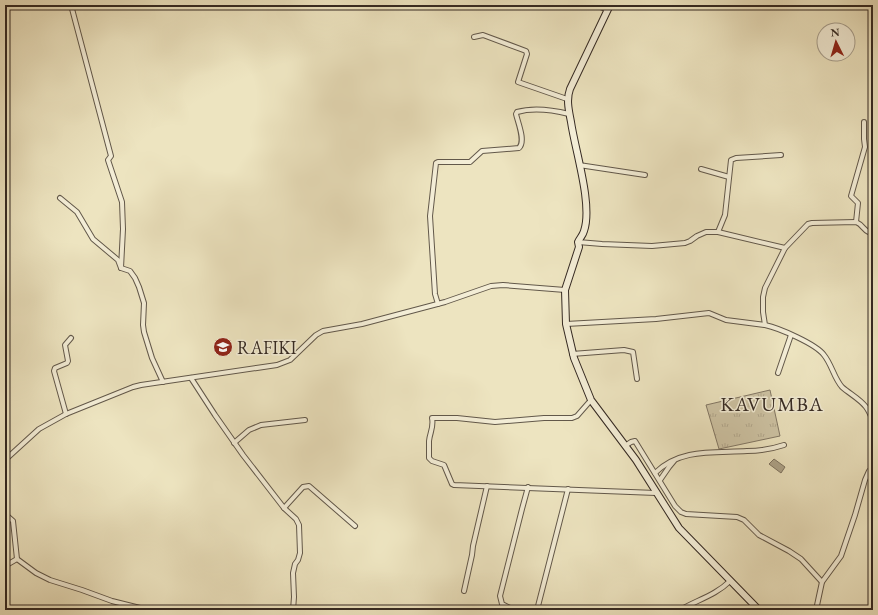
<svg xmlns="http://www.w3.org/2000/svg" width="878" height="615" font-family="'EB Garamond',serif">
<style>
.grass{fill:url(#grass-tufts);stroke:#817664}
.water{fill:#aea48a;stroke:#7d7360}
.lines{fill:none;stroke-linecap:round;stroke-linejoin:round}
.street-casing{stroke:#62584a;stroke-width:6}
.secondary-casing{stroke:#342922;stroke-width:8}
.street{stroke:#f3edd6;stroke-width:4}
.secondary{stroke:#f3edd6;stroke-width:6}
.labels{text-anchor:middle;dominant-baseline:central;stroke-width:3;stroke-linejoin:round;paint-order:stroke}
.poi-label{font-size:18px;fill:#342922;stroke:#f3edd6;text-anchor:start}
.quarter-label{font-size:20px;letter-spacing:1px;fill:#342922;stroke:#f3edd6}
</style>
<defs>
<pattern id="grass-tufts" width="24" height="20" patternUnits="userSpaceOnUse"><rect width="24" height="20" fill="#cec4a5"/><path d="M3 7l-1-3M5 7V3M7 7l1-3M15 17l-1-3M17 17v-4M19 17l1-3" fill="none" stroke="#b2a88e"/></pattern>
</defs>
<rect width="100%" height="100%" fill="#ede4c0"/>
<filter id="stains"><feTurbulence type="fractalNoise" baseFrequency=".005" numOctaves="4"/><feColorMatrix values="0 0 0 0 .2 0 0 0 0 .09 0 0 0 0 .02 0 0 0 .5 -.17"/></filter>
<radialGradient id="worn" r=".72"><stop offset=".6" stop-color="#630" stop-opacity="0"/><stop offset="1" stop-color="#630" stop-opacity=".3"/></radialGradient>
<polygon class="grass" points="770,390 780,436 719,449 706,405"/>
<polygon class="water" points="774,459 785,467 781,473 769,464"/>
<g class="lines">
<defs>
<g id="street">
<polyline points="71,5 111,156 108,160 122,202 123,229 121,268"/>
<polyline points="595,5 608,10"/>
<polyline points="474,37 483,35 526,51 527,54 518,82 567,99"/>
<polyline points="579,165 645,175"/>
<polyline points="701,169 729,177"/>
<polyline points="60,198 77,212 93,239 118,260 121,268 130,271 135,278 139,287 144,303 143,325 144,332 152,358 163,382"/>
<polyline points="856,222 858,203 851,196 865,147 864,139 864,122"/>
<polyline points="718,232 725,215 731,160 736,158 781,155"/>
<path d="M873,233C864,233 864,225 856,222L812,223L808,224L785,248L765,288L763,297V312L765,325C779,328 816,344 824,355C832,365 834,378 842,387C850,394 860,399 866,407C869,411 871,416 873,421"/>
<polyline points="578,242 602,244 652,246 685,243 690,241 697,236 706,232 718,232 785,248"/>
<path d="M438,304L435,294L430,216L436,163L438,162H470L482,151L519,148C526,141 518,123 516,114L517,112C534,107 553,110 569,114"/>
<polyline points="566,324 656,319 709,313 726,320 765,325"/>
<polyline points="572,354 624,350 633,352 637,379"/>
<polyline points="778,373 791,335"/>
<polyline points="191,378 215,415 243,455 284,508 296,519 299,525 300,553 298,560 295,564 293,573 294,597 293,610"/>
<path d="M591,400L577,416L572,418H544L495,422L457,418H432C434,427 430,432 429,441C429,447 429,453 429,458L432,461L444,465L452,484L454,485L656,493"/>
<polyline points="66,414 54,371 55,368 67,363 68,361 65,345 71,338"/>
<polyline points="234,443 249,430 261,425 305,420"/>
<polyline points="625,446 631,442 635,441 675,506 681,512 686,514 737,517 744,520 759,535 789,551 801,559 822,582"/>
<polyline points="5,460 39,429 66,414 133,387 141,385 277,365 290,360 316,335 323,331 362,324 445,302 491,286 503,285 565,290"/>
<path d="M655,473C680,448 715,453 747,451C760,451 772,449 784,445"/>
<polyline points="660,480 669,467 674,461"/>
<polyline points="284,508 303,487 309,486 355,526"/>
<polyline points="5,514 13,521 17,559 36,573 50,580 82,590 112,601 148,610"/>
<polyline points="5,566 17,559"/>
<polyline points="464,591 472,555 473,546 487,486"/>
<polyline points="510,608 502,604 500,596 522,509 528,487"/>
<polyline points="537,610 568,489"/>
<path d="M680,610C697,600 716,595 730,581"/>
<polyline points="816,610 822,582 841,556 855,515 865,480 869,471 873,467"/>
</g>
<path id="secondary" d="M610,5L570,89C566,100 569,111 571,122C575,150 593,205 584,231C583,235 580,238 578,242L579,247L565,290L566,324L574,358L591,400L636,460L679,528L759,610"/>
</defs>
<use href="#street" class="street-casing"/>
<use href="#secondary" class="secondary-casing"/>
<use href="#street" class="street"/>
<use href="#secondary" class="secondary"/>
</g>
<defs>
<symbol id="school-disc" viewBox="-11 -11 22 22"><circle r="9.5" fill="#8f2418" stroke="#f3edd6"/><path d="M0-5L7-2L0 1L-7-2ZM-4 1L0 2.5L4 1V4Q0 6-4 4Z" fill="#fff"/></symbol>
</defs>
<g fill-rule="evenodd">
<use href="#school-disc" x="212" y="336" width="22" height="22"/>
</g>
<g class="labels">
<g class="poi-label">
<text x="237" y="347">RAFIKI</text>
</g>
<g class="quarter-label">
<text x="772" y="404">KAVUMBA</text>
</g>
</g>
<rect width="878" height="615" fill="none" stroke="#ede4c0" stroke-width="20"/>
<rect x="6" y="6" width="866" height="603" fill="none" stroke="#342922" stroke-width="2"/>
<rect x="10" y="10" width="858" height="595" fill="none" stroke="#342922"/>
<g transform="translate(836 42) rotate(355)"><circle r="19" fill="#f3edd6" stroke="#a79f8e"/>
<path d="M0-3L7 15L0 10L-7 15Z" fill="#8f2418"/>
<text y="-6" font-size="11" font-weight="bold" text-anchor="middle" fill="#342922">N</text>
</g>
<rect width="100%" height="100%" filter="url(#stains)"/>
<rect width="100%" height="100%" fill="url(#worn)"/>
</svg>
